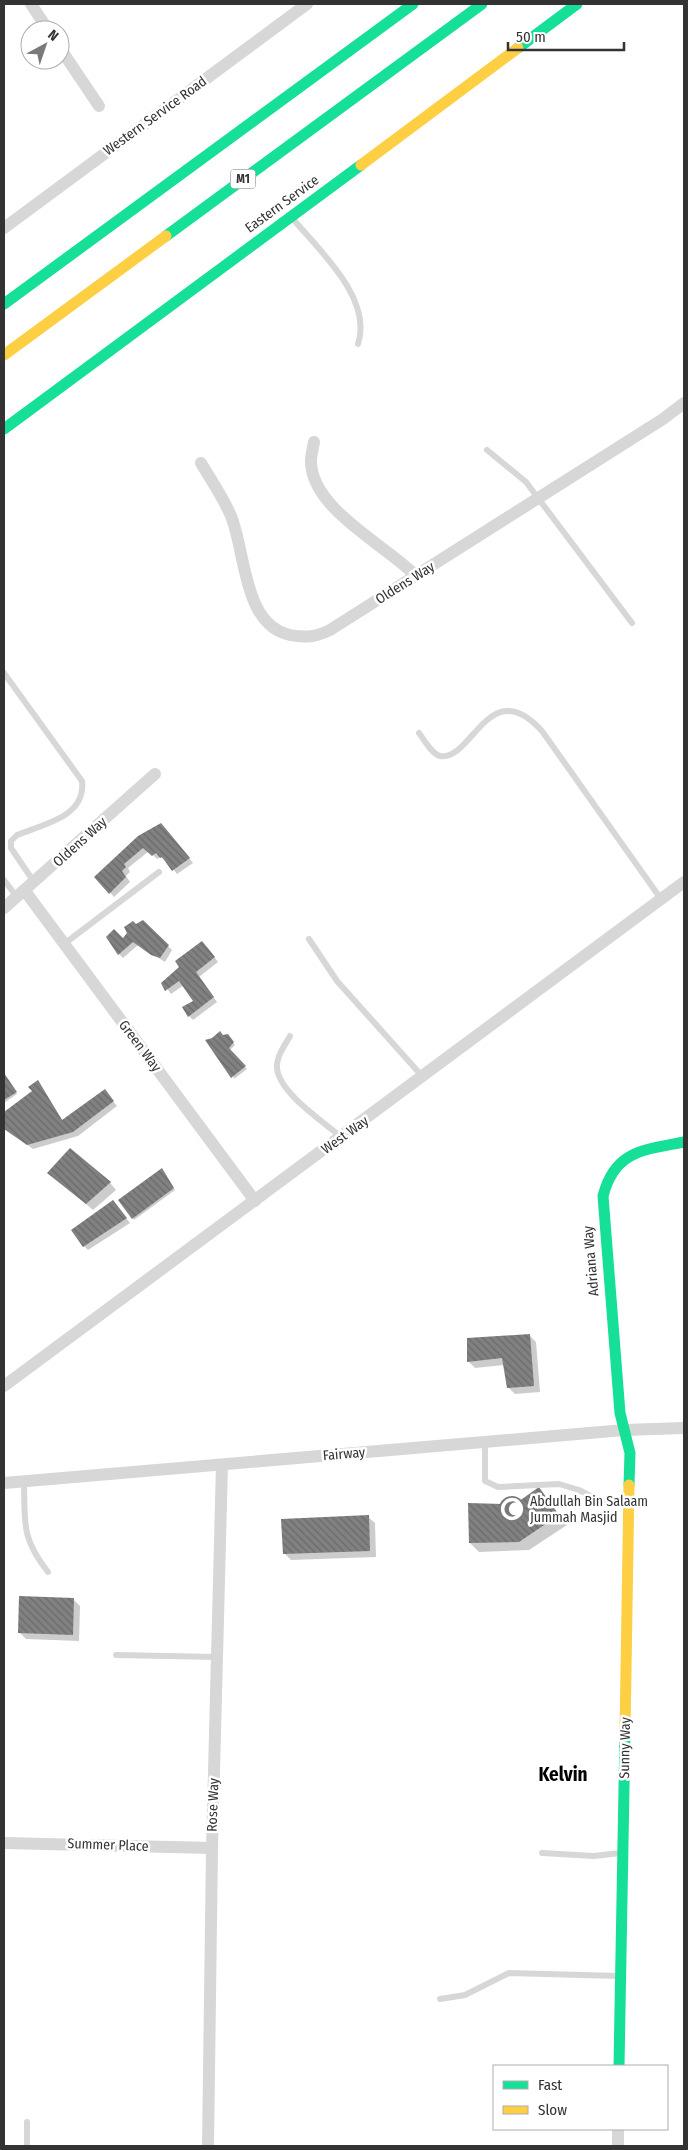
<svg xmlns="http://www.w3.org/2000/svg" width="688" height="2150" font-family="'Fira Sans Condensed',sans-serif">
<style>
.shadow{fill:#0003}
.building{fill:url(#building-back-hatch)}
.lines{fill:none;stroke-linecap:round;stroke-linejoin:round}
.lane{stroke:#d7d7d7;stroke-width:6}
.street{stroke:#d7d7d7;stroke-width:12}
.fast{stroke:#16e098;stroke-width:11}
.slow{stroke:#ffcf43;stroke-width:11}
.labels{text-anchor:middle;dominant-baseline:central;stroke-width:5;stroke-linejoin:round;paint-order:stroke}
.shield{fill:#fff;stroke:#707070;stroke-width:1}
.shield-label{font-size:12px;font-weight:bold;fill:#333}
.street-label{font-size:14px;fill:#333;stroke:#fff}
.poi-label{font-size:14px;fill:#333;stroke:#fff;text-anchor:start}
.district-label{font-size:19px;font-weight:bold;fill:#000;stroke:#fff}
</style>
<defs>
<pattern id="building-back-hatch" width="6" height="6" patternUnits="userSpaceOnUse" patternTransform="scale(1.25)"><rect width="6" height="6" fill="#818181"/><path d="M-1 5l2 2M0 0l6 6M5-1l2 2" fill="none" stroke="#6a6a6a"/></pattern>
</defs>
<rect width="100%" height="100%" fill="#fff"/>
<g class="shadow">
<polygon points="165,829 193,863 177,874 167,861 160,857 157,859 149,851 128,868 130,872 126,876 130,882 114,897 96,877"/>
<polygon points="143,921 172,950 165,962 138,945 123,958 119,954 123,940"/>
<polygon points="207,947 218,962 199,977 217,1002 193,1020 189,1016 195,1001 184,985 171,994 163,983"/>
<polygon points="223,1037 229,1038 235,1045 230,1050 247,1069 234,1079"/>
<polygon points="4,1074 17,1094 4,1103"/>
<polygon points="38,1082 63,1121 105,1091 117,1106 78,1136 33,1149 5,1128 4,1114 34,1092"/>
<polygon points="163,1171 175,1190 134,1220 133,1218"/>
<polygon points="56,1179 110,1183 116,1190 93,1210"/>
<polygon points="117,1206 130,1223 88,1250 84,1246"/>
<polygon points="529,1335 536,1342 540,1392 515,1394 508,1387 504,1365 475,1368 469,1362"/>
<polygon points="539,1488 567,1525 529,1550 479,1552 470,1543"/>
<polygon points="368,1517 375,1523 376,1557 291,1560 284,1553"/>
<polygon points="73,1599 80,1606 79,1641 26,1639 19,1632"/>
</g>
<g class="building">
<polygon points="161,823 190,858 172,871 162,857 160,858 156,853 152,856 143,848 124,864 126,867 122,871 126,877 109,894 94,877 138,836"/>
<polygon points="143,920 169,945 160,958 151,955 133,942 118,955 106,937 114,929 123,938 127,933 124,927 133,921 136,924"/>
<polygon points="202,941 215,957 196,972 214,997 188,1017 182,1007 193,1001 179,981 165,991 161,983 179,967 175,961"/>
<polygon points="220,1031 223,1035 228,1034 234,1042 229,1048 246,1066 231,1078 205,1040 212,1038"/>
<polygon points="4,1073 17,1092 4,1100"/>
<polygon points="38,1080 62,1120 105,1089 114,1101 73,1132 27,1145 4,1129 4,1112 32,1091 28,1087"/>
<polygon points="70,1148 111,1182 86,1204 47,1173"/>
<polygon points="162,1168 174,1188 132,1219 118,1200"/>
<polygon points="113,1200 127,1218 83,1247 71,1230"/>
<polygon points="530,1334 534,1386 507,1388 502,1358 467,1362 467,1338"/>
<polygon points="539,1487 559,1515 519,1542 469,1543 468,1503 503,1504 505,1499 512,1499 515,1504"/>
<polygon points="369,1515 370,1551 283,1554 281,1519"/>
<polygon points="19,1596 74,1598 73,1635 18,1633"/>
</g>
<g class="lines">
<g class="lane">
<path d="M293,219C320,251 373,299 358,344"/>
<polyline points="487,450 526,482 632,623"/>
<path d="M4,673L82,781C86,817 44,824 17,835L11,841V848L34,882"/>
<path d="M419,733C424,740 432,754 440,756C472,762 489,672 542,731L661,899"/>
<polyline points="4,880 17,897"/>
<polyline points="309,939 337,981 422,1076"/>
<polyline points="64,944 159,872"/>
<path d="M290,1036C285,1045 276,1057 277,1068C279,1093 324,1122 341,1137"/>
<polyline points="485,1442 485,1481 498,1487 559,1484 579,1490 600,1501 627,1505"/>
<path d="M24,1481C25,1523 21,1538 48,1572"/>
<polyline points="116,1655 217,1657"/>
<polyline points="542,1853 594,1856 620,1853"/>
<polyline points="440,1999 465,1995 509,1973 620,1976"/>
<polyline points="27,2146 27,2122"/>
</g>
<g class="street">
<polyline points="31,4 48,30"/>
<polyline points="60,48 99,106"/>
<polyline points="4,228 307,4"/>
<path d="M314,442C313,448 311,455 311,461C311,509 386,545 416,576"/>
<path d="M201,463C211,480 223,497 231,516C246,553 243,625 290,635C305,638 316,637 330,630L663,419L684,403"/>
<polyline points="25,891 255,1201"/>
<polyline points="4,908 155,774"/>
<polyline points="4,1386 684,882"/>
<polyline points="4,1483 624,1430 684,1428"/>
<polyline points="4,1843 212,1848"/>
<polyline points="208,2146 212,1848 222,1465"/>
<polyline points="618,2146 618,2129"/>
</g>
<g class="fast">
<polyline points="518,48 577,4"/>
<polyline points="166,236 482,4"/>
<polyline points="4,304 413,4"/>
<polyline points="4,429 361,165"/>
<path d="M629,1485L630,1453L620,1413L603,1196C615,1150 644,1150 684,1142"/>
<polyline points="619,2066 625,1732"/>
</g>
<g class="slow">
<polyline points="361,165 518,48"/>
<polyline points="4,355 166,236"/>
<polyline points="625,1732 629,1485"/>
</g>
</g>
<defs>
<symbol id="mosque-ring" viewBox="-11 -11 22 22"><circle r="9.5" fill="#fff" stroke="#7a7a7a" stroke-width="1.5"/><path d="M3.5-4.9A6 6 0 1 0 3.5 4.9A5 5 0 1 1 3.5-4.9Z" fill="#7a7a7a"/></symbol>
</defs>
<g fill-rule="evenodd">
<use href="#mosque-ring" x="498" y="1495" width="28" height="28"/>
</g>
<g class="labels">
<rect class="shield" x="230.5" y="169.5" width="25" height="19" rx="4"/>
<g class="shield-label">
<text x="243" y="179">M1</text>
</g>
<g class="street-label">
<text transform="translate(155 116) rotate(-36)">Western Service Road</text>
<text transform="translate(282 204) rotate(-36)">Eastern Service</text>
<text transform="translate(405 583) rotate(-32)">Oldens Way</text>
<text transform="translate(80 842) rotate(-42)">Oldens Way</text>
<text transform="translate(140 1046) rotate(53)">Green Way</text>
<text transform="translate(345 1135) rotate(-36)">West Way</text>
<text transform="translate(591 1261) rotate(-95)">Adriana Way</text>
<text transform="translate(344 1454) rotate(-5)">Fairway</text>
<text transform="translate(625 1748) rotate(-89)">Sunny Way</text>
<text transform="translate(213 1805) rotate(-88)">Rose Way</text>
<text transform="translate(108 1845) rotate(2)">Summer Place</text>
</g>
<g class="poi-label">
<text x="530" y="1501">Abdullah Bin Salaam<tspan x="530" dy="16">Jummah Masjid</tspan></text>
</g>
<g class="district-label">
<text x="563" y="1774">Kelvin</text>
</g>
</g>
<rect width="688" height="2150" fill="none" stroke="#333333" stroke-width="10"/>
<rect x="493" y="2065" width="175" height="65" fill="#ffffff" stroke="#adadad"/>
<rect x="503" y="2081" width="25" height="8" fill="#16e098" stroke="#adadad"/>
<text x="538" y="2090" font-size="15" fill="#333333">Fast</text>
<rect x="503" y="2106" width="25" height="8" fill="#ffcf43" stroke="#adadad"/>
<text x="538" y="2115" font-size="15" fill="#333333">Slow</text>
<g transform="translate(45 45) rotate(40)"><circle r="24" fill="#ffffff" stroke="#adadad"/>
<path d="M0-4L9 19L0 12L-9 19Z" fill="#7a7a7a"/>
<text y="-8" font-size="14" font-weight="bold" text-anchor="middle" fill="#333333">N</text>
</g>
<path d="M508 42v8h116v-8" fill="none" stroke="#333333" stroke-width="2.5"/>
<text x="516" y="42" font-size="15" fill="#333333" stroke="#ffffff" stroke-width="4" paint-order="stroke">50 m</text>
</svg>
